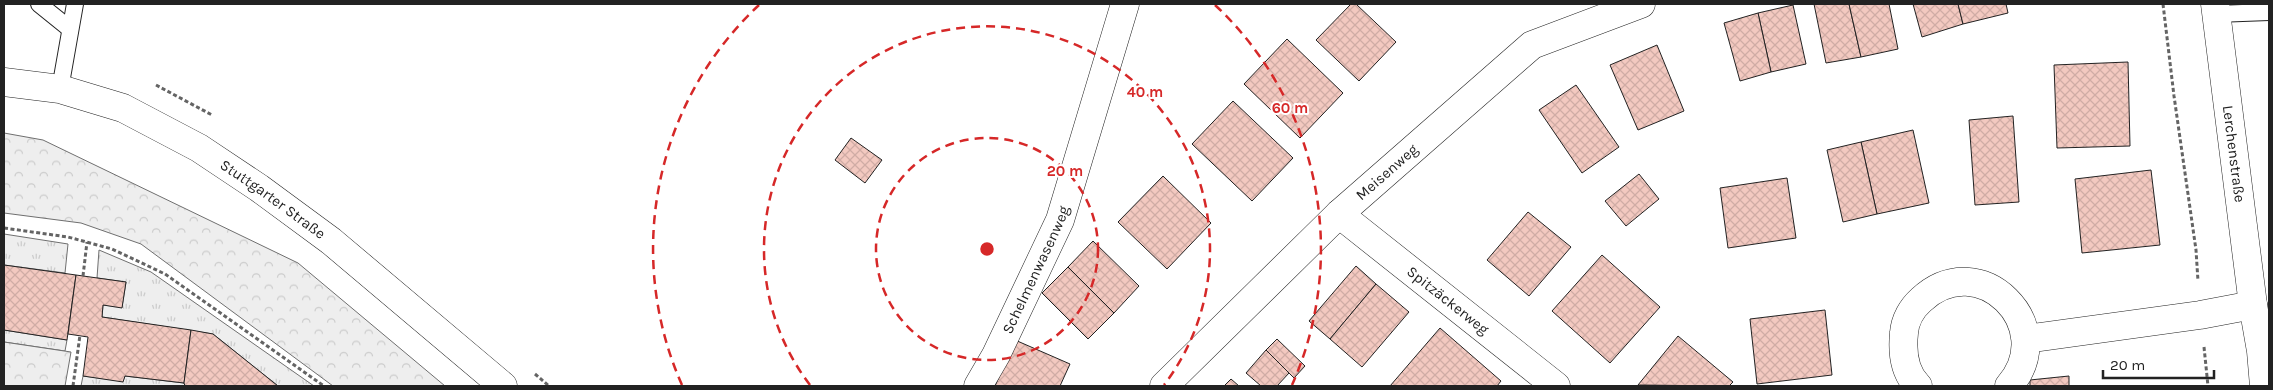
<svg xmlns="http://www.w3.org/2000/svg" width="2273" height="390" font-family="Karla,sans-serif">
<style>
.grass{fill:url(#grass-tufts);stroke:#6f6f6f}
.forest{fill:url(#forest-crowns);stroke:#6f6f6f}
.building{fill:url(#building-cross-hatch);stroke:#222}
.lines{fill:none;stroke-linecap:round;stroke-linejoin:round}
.service-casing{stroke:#222;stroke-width:18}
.minor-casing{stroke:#222;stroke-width:29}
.secondary-casing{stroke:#222;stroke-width:29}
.path{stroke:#646464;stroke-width:3;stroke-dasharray:4 2.5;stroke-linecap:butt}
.service{stroke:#fff;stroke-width:16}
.minor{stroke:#fff;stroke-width:28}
.secondary{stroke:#fff;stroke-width:28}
.ring{fill:none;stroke:#d62828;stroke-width:2.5;stroke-dasharray:9 6}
.labels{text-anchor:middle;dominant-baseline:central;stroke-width:4;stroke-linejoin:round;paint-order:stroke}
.street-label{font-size:15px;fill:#222;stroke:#fff}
.centre{fill:#d62828;stroke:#fff;stroke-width:2.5}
.ring-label{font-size:15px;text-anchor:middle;font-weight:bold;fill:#d62828;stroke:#fff;stroke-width:4;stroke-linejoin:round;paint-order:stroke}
</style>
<defs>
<pattern id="grass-tufts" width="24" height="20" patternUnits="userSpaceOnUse" patternTransform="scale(1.25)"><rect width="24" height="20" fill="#eee"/><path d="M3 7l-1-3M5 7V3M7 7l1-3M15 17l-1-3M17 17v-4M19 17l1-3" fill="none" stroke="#ccc"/></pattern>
<pattern id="forest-crowns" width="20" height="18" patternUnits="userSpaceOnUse" patternTransform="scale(1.25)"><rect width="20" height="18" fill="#eee"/><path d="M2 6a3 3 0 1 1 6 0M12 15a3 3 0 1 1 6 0" fill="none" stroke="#ccc"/></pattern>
<pattern id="building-cross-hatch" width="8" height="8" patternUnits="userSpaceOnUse" patternTransform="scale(1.25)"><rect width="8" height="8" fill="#f3c9c0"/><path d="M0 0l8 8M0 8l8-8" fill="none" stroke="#d0aca5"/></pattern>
</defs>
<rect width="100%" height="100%" fill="#fff"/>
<g class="grass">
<polygon points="4,234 68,244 65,273 4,265"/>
<polygon points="99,250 151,272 314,386 278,386 213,334 102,317 103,305 122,307 126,282 97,278"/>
<polygon points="4,330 67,340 65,351 4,342"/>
<polygon points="83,376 123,381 125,376 184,383 185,386 81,386"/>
</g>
<g class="forest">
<polygon points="4,133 43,140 298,263 445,386 333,386 141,244 81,223 4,213"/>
<polygon points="4,342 71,352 65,386 4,386"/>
</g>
<g class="building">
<polygon points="1351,4 1356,4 1396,42 1359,81 1316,40"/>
<polygon points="1814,4 1849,4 1861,57 1826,63"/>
<polygon points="1849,4 1889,4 1898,49 1861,57"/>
<polygon points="1913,4 1958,4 1963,24 1922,37"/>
<polygon points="1958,4 2006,4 2008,13 1963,24"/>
<polygon points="1793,5 1806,64 1771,72 1758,13"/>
<polygon points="1758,13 1771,72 1740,81 1724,23"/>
<polygon points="1287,39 1343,93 1300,138 1244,84"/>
<polygon points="1657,45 1684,111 1638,130 1610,65"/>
<polygon points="2128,62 2130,146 2057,148 2054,65"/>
<polygon points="1576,85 1619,147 1582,173 1539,110"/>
<polygon points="1233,101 1293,158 1252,201 1192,144"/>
<polygon points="2013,116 2019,202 1975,205 1969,120"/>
<polygon points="1913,130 1929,203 1877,214 1861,142"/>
<polygon points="851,138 882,160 865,183 835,160"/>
<polygon points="1861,142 1877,214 1843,222 1827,150"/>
<polygon points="2151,170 2160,245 2082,253 2075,179"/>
<polygon points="1639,174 1659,199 1626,226 1605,201"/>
<polygon points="1163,176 1211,223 1167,269 1118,222"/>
<polygon points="1787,178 1796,238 1728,248 1720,188"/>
<polygon points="1528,212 1571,247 1529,296 1487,260"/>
<polygon points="1093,241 1139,286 1114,313 1068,267"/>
<polygon points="1602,255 1660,307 1610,363 1552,311"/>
<polygon points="4,265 76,275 67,340 4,330"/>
<polygon points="1356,266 1376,284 1330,339 1309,321"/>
<polygon points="1068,267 1114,313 1088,339 1042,293"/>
<polygon points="76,275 126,282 122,308 103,305 102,317 191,330 184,383 125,376 123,382 83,376 88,337 68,334"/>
<polygon points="1376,284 1409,312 1362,367 1330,339"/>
<polygon points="1825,310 1832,375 1757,384 1750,319"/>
<polygon points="1440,328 1501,381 1497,386 1390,386"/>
<polygon points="191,330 213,334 278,386 185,386 184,383"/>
<polygon points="1678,336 1733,382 1729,386 1638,385"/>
<polygon points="1277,339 1305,366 1294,378 1266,350"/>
<polygon points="1015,340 1070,364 1060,386 995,386"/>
<polygon points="1266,350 1289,373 1277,386 1261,386 1246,373"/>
<polygon points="2069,376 2069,386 2030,386 2030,380"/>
<polygon points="1231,379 1239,386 1224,386"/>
</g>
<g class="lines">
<defs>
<g id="service">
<polyline points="39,4 70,29"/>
<polyline points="2216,14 2269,12"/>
<polyline points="60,89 75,4"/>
</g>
<g id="minor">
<path id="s1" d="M2215,4L2253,305L2261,351L2264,386"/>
<path id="s2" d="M1339,214L1556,386"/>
<polyline points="2026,339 2200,315 2253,305"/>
<path id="s3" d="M978,386L996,355L1060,220L1125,4"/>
<path id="s4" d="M1164,386L1339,214L1532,45L1641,4"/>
<path d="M1918,386C1904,372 1902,352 1904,333C1905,320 1912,308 1921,300C1979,245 2061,326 2009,386"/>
</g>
<g id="secondary">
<path id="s5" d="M4,82L60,89L123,108L199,148L259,188L331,241L503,386"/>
</g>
</defs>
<use href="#service" class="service-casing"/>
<use href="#minor" class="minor-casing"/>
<use href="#secondary" class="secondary-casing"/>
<g class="path">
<polyline points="2163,4 2174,96 2196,250 2198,281"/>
<polyline points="156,85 212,115"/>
<polyline points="4,228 68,237 112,249 165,274 324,386"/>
<polyline points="83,276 87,242"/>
<polyline points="2204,347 2208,386"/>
<polyline points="535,374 549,386"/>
<polyline points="73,386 80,335"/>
</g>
<use href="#service" class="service"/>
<use href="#minor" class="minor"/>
<use href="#secondary" class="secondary"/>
</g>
<g class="ring">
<circle cx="987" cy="249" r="111"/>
<path d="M810 385A223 223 0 1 1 1164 385"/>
<path d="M682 385A334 334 0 0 1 759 5M1215 5A334 334 0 0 1 1292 385"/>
</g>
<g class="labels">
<g class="street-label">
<text stroke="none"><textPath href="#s1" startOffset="151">Lerchenstraße</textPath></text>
<text stroke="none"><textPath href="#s4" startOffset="309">Meisenweg</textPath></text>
<text stroke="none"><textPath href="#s5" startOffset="298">Stuttgarter Straße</textPath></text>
<text stroke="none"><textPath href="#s3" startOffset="130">Schelmenwasenweg</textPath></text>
<text stroke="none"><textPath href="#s2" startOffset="139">Spitzäckerweg</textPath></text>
</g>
</g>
<circle cx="987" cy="249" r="8" class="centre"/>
<g class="ring-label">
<text x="1145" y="97">40 m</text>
<text x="1290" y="113">60 m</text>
<text x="1065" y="176">20 m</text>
</g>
<rect width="2273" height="390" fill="none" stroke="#222222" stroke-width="10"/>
<path d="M2103 370v8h111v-8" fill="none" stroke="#222222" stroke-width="2.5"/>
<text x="2110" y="370" font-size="15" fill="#222222" stroke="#ffffff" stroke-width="4" paint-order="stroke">20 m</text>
</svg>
